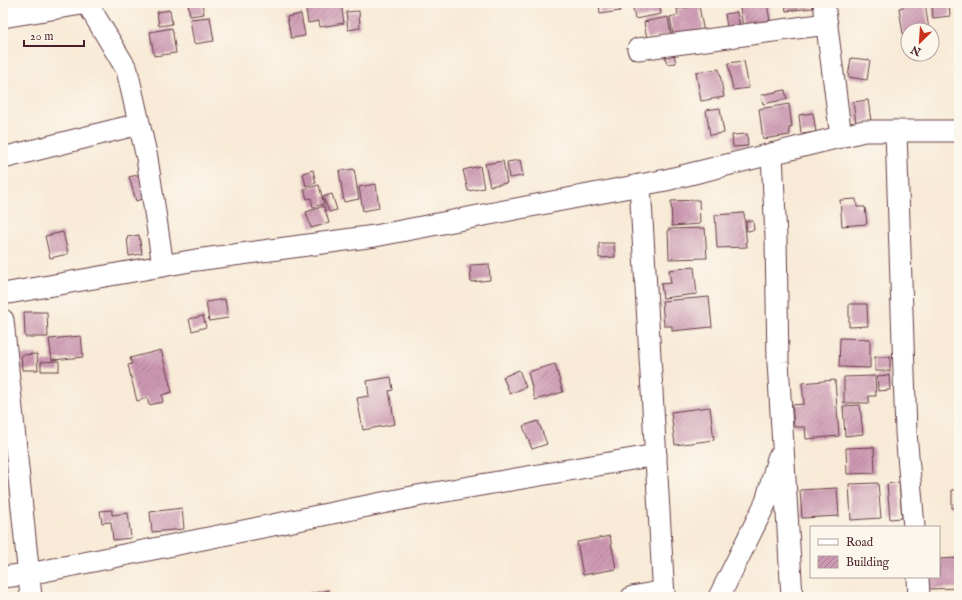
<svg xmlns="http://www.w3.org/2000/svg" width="962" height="600" font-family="'IM FELL English',serif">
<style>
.building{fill:url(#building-hatch)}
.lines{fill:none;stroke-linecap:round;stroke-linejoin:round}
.street-casing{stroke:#643d45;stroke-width:23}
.street{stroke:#fff;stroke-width:21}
</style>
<defs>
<pattern id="building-hatch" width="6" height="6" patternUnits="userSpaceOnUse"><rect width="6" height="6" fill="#cd99b2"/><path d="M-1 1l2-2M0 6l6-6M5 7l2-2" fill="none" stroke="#a87c91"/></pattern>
</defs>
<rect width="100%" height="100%" fill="#fbf7ec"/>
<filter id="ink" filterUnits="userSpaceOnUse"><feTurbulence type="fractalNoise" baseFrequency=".025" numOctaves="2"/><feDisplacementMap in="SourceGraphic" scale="8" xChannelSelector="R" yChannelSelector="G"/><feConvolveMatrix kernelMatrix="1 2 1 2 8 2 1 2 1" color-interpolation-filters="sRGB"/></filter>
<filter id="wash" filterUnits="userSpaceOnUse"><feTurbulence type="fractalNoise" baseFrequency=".012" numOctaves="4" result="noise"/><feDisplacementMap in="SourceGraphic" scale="16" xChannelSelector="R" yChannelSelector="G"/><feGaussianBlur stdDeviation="0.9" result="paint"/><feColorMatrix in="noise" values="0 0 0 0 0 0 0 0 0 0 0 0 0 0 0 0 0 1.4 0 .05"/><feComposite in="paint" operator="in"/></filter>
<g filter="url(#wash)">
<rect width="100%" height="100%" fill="#f8ead6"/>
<g id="blocks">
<g class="building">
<polygon points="188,3 202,3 204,14 190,16"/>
<polygon points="305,3 341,3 344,23 320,27 319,21 308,23"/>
<polygon points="345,3 358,3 358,4 346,6"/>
<polygon points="599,3 619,3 620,11 600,14"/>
<polygon points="632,3 659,3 661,14 635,19"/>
<polygon points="739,3 767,3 770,21 743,26"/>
<polygon points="785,3 812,3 813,8 786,11"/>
<polygon points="903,3 925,3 929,30 908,30 908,33 903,34 899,8 904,7"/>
<polygon points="932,3 949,3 950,16 933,18"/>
<polygon points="699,6 704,33 673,35 670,17 678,15 677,9"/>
<polygon points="170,10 172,24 159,26 157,12"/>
<polygon points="359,11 360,28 348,30 346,12"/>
<polygon points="737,12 740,26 727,28 725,14"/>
<polygon points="301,14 305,36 291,38 287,17"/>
<polygon points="210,17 214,41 194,44 190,19"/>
<polygon points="668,17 671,34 647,39 644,22"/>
<polygon points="172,28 176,53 154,56 150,32"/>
<polygon points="674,55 676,63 667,64 665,57"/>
<polygon points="851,58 870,60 867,80 848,77"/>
<polygon points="744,61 749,88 733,90 728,63"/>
<polygon points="719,69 724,97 701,101 696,72"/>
<polygon points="785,90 787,99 763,104 761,95"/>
<polygon points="868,100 871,121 856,123 853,102"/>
<polygon points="789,104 792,127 789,128 790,135 763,139 759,109"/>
<polygon points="720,108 724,133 710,135 706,110"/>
<polygon points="813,113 816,132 801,134 799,115"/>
<polygon points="747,134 748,146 733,147 732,135"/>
<polygon points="520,160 523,176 509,178 507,162"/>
<polygon points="503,161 507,183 490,186 485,164"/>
<polygon points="480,166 484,188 468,191 463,170"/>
<polygon points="354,169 359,199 344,202 339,171"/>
<polygon points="313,170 316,183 306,186 303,173"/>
<polygon points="141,174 148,197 136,201 129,177"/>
<polygon points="376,184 379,208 363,211 359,187"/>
<polygon points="319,185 324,204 313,207 311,198 307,199 304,189"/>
<polygon points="332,194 337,210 329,212 323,197"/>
<polygon points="856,199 857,207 865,207 867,224 842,226 840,200"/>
<polygon points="699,200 700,224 672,226 671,201"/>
<polygon points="324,206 329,223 311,228 306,212"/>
<polygon points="744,213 747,247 717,248 715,215"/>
<polygon points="746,221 753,221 754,230 747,231"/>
<polygon points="705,228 707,258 669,259 668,229"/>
<polygon points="63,232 68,254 50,258 45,236"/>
<polygon points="139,235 142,254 129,256 127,237"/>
<polygon points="599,243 614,243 615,257 599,258"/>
<polygon points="489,264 490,280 471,282 470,265"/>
<polygon points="694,267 697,294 663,298 661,284 671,283 669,270"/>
<polygon points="709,297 712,327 672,331 672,326 664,326 662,301"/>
<polygon points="225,299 228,318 209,321 206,302"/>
<polygon points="849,304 867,304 868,326 849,327"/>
<polygon points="24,312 47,312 48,337 25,337"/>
<polygon points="203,316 206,327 192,331 189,319"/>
<polygon points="81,336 83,357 52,360 49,339"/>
<polygon points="840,338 870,339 870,368 839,367"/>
<polygon points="161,350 172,392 162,395 163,402 149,405 147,398 137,401 128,365 132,364 130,358"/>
<polygon points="37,354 38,370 22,370 21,355"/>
<rect x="875" y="357" width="15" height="14"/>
<polygon points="59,361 59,371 41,371 41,362"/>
<polygon points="555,364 563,392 535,400 528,372"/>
<polygon points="519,370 526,387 510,394 503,377"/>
<polygon points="889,375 890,390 878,391 877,376"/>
<polygon points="875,376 876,396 869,396 869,403 844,403 844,377"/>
<polygon points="391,377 393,390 389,391 395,424 363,430 357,398 369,396 367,381"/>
<polygon points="835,380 839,436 806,439 805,427 794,427 792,405 804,404 802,383"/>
<polygon points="860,405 863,434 845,436 843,406"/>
<polygon points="710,407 714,440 675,445 671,412"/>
<polygon points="538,421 547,444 532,449 523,426"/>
<polygon points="874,447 875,473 847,474 846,448"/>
<polygon points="899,482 902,518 890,519 887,484"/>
<polygon points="878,483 881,518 851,520 849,484"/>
<polygon points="837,488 839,516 802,518 800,490"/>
<rect x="952" y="490" width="7" height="18"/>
<polygon points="182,508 184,529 152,532 150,512"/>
<polygon points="112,510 112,515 128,513 131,538 113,540 111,522 102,523 100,511"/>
<polygon points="610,536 616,569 583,575 577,542"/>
<polygon points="959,558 959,588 929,589 928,577 939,577 939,559"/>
<polygon points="328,590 329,597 310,597 310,594"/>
</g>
</g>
</g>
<g filter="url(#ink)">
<use href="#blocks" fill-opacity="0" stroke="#643d45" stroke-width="1"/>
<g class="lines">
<defs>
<g id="street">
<polyline points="87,3 127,70 147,158 163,266"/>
<polyline points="824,3 841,137"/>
<polyline points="3,17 88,3"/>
<polyline points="638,49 827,24"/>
<polyline points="896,131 906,432 914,527"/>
<polyline points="772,154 776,238 778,362 792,597"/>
<polyline points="3,158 139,124"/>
<polyline points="640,185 664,597"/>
<polyline points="3,294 196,260 375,236 666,180 864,131 959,131"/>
<polyline points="3,320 31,597"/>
<polyline points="3,577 29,574 417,496 656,455"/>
<polyline points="918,577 919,597"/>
<polyline points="632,597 664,591"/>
<polyline points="719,597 766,502 778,458"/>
</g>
</defs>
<use href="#street" class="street-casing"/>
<use href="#street" class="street"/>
</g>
</g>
<rect width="962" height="600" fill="none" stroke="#fbf7ec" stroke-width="16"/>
<rect x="810" y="526" width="130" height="52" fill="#fbf7ec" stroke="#b4a19f"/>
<rect x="818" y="539" width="20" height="6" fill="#ffffff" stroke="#b4a19f"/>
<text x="846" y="546" font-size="12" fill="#4a1f2b">Road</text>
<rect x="818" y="556" width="20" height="12" fill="url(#building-hatch)" stroke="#b4a19f"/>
<text x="846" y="566" font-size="12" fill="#4a1f2b">Building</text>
<g transform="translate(920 42) rotate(205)"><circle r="19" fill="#fbf7ec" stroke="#b4a19f"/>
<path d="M0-3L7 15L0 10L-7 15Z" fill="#c8321e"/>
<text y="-6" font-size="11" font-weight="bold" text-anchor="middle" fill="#4a1f2b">N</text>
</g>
<path d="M24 40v6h60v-6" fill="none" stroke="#4a1f2b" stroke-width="2"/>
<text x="30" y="40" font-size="12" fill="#4a1f2b" stroke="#fbf7ec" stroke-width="3" paint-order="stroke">20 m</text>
</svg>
